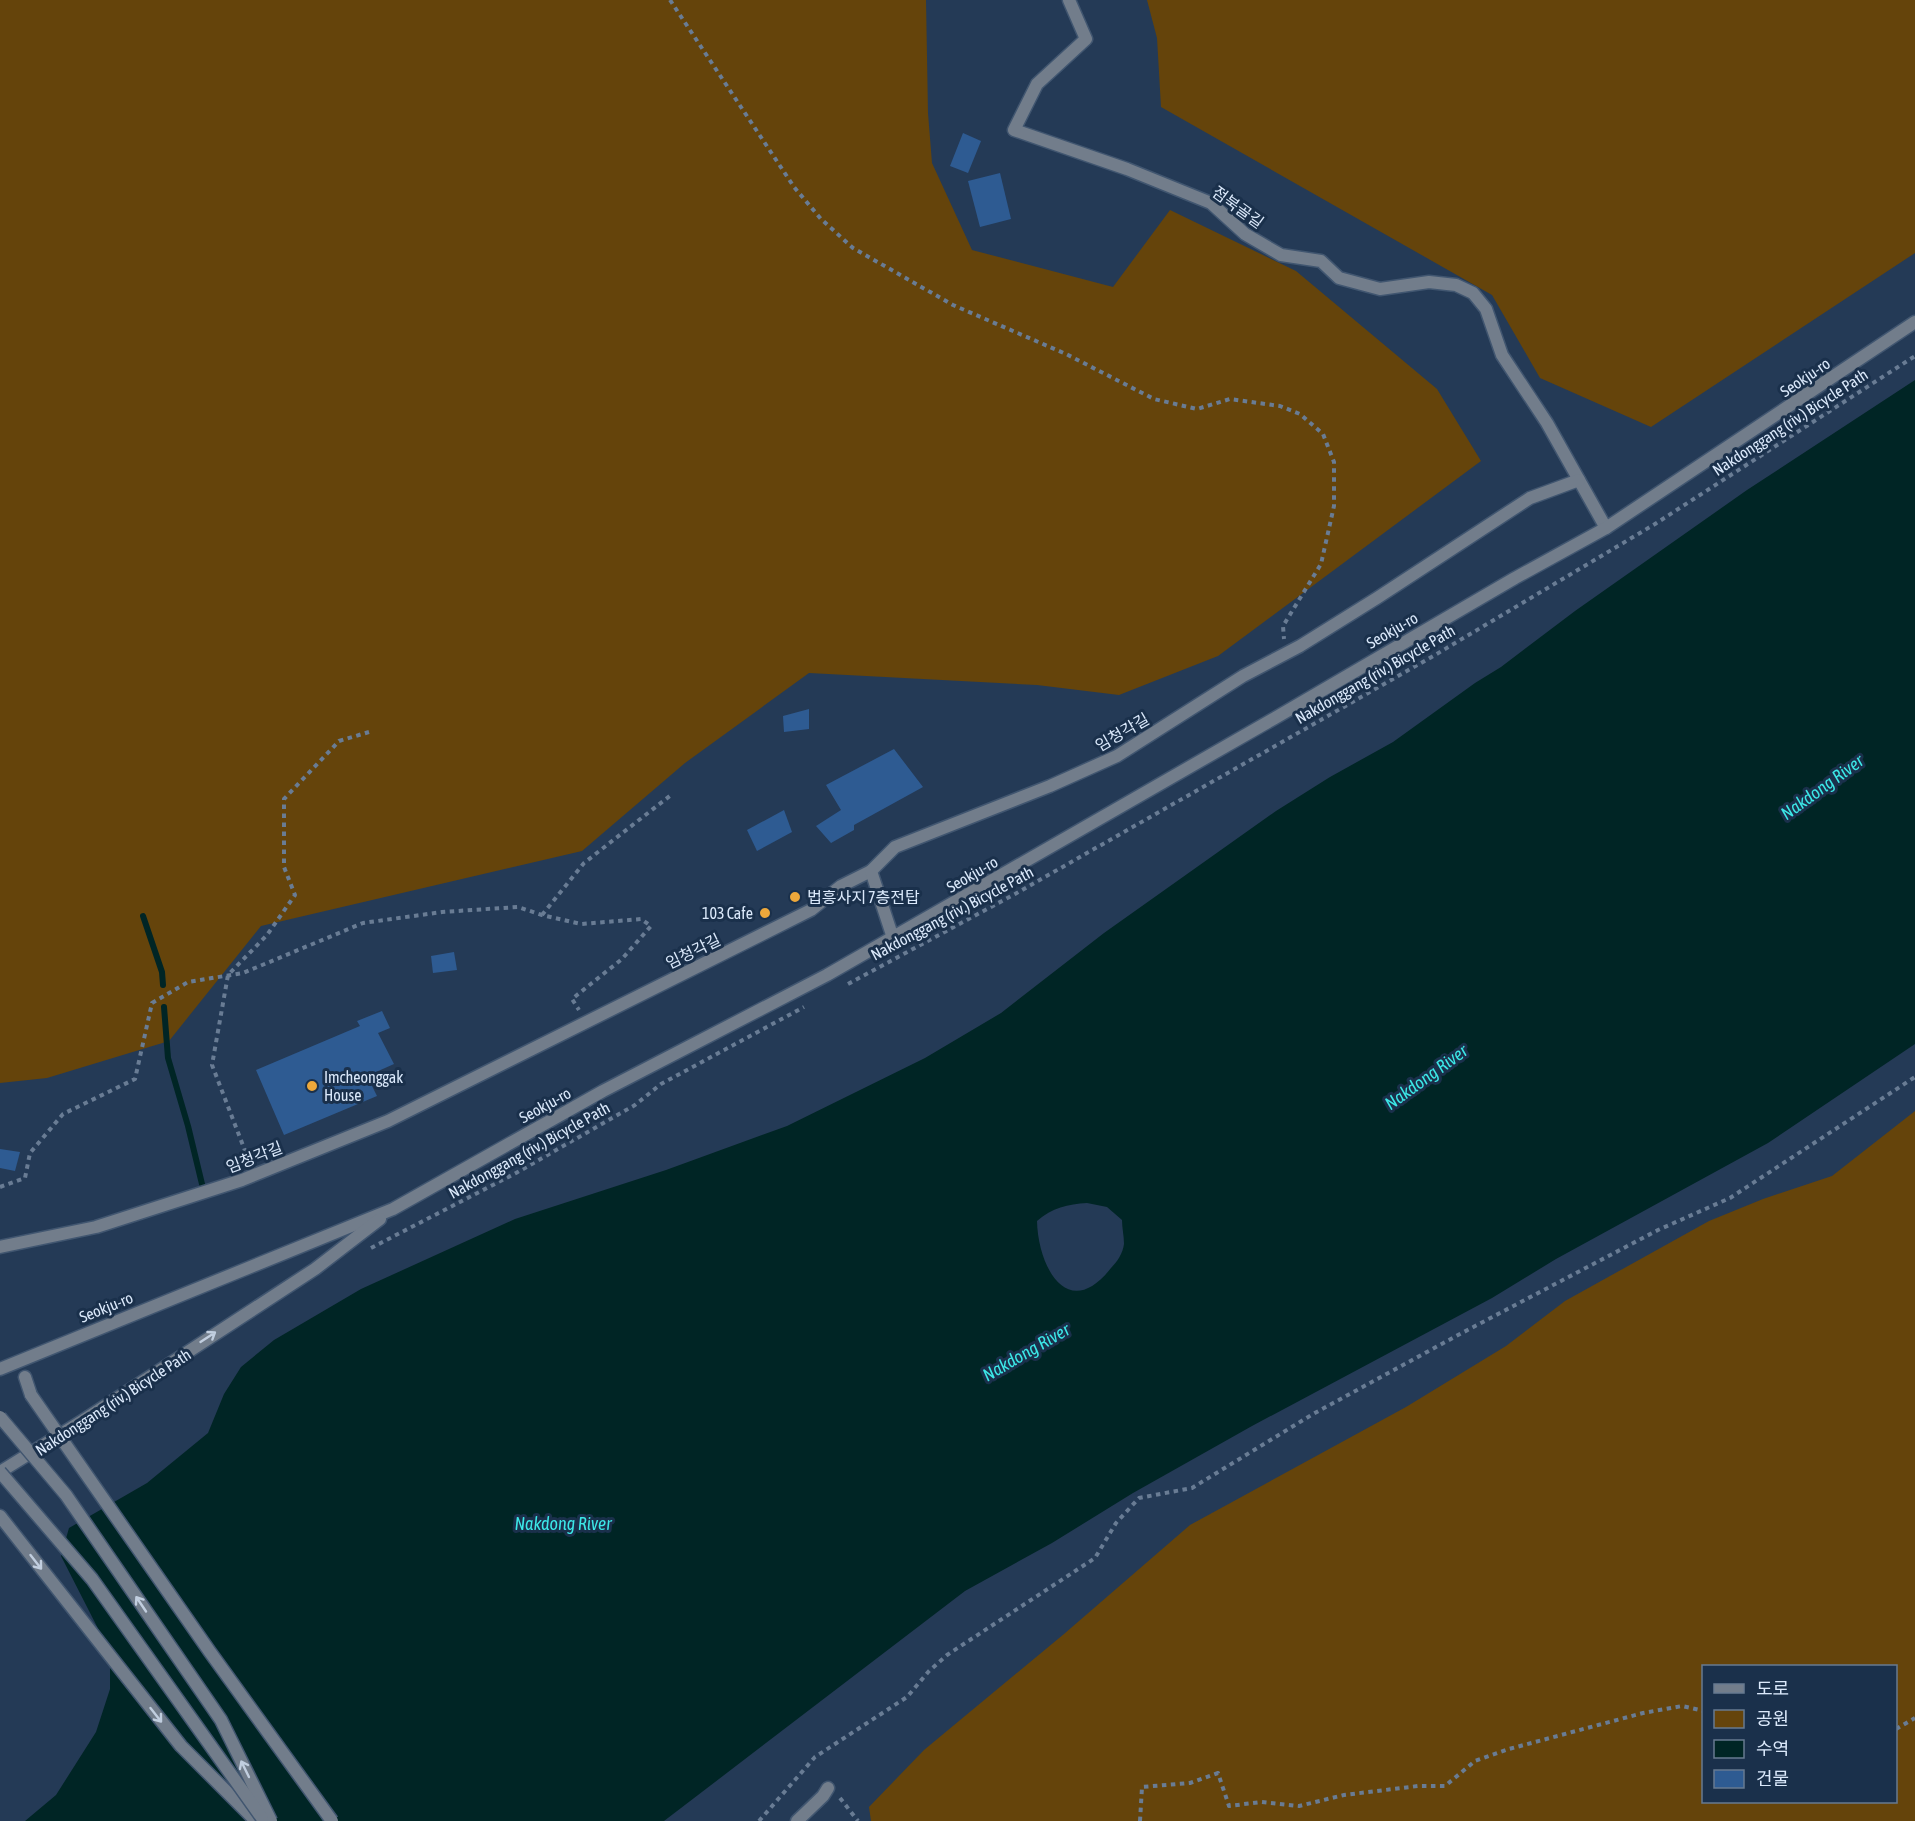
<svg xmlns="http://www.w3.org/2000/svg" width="1915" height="1821" font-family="'Asap Condensed','Noto Sans KR',sans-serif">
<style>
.green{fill:#65440b;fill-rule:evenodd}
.water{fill:#002525;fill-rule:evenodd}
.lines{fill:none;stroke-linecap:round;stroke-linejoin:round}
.stream{stroke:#002525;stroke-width:6}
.building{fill:#2e5b92}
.service-casing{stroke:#415670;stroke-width:15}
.pedestrian-casing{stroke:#415670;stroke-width:15}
.minor-casing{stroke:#415670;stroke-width:15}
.tertiary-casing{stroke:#415670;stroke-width:15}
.path{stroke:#697c94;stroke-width:4;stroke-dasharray:4.5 4.5;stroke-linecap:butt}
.service{stroke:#727d8b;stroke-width:12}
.pedestrian{stroke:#727d8b;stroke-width:12}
.minor{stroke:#727d8b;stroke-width:12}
.tertiary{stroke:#727d8b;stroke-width:12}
.pedestrian-bridge-casing{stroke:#415670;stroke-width:15;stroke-linecap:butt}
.tertiary-bridge-casing{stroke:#415670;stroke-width:15;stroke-linecap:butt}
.pedestrian-bridge{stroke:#727d8b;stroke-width:12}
.tertiary-bridge{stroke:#727d8b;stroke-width:12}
.oneway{stroke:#c1cedf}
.poi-dot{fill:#eda83b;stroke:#1a304b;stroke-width:2}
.labels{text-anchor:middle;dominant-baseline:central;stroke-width:6;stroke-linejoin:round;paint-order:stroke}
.street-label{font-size:16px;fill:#dbe9fb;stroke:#1a304b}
.poi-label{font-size:16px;fill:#dbe9fb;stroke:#1a304b;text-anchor:start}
.water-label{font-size:18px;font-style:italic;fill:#3ce7e7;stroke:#1a304b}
</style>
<rect width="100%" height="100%" fill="#243a56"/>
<g class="green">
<polygon points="0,0 926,0 928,113 932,163 972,250 1113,287 1170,210 1296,271 1437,389 1481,461 1218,656 1119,695 1037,685 809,673 685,763 582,851 261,926 169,1041 47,1078 0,1083"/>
<polygon points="1147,0 1915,0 1915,253 1651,427 1540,378 1492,295 1161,107 1157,38"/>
<path d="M1915,1111V1821H871L869,1807L924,1750L1064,1634L1190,1525L1406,1407L1506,1346L1565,1301L1709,1221L1763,1199L1832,1176ZM1704,1666H1896V1802H1704Z"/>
</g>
<path class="water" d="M1915,380V1044L1768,1143L1556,1259L1492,1298L1252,1426L1133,1493L1052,1543L965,1591L664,1821H25L56,1795L96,1732L110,1689V1652L61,1556L69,1528L147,1483L208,1433L224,1394L241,1367L274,1340L361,1289L515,1219L666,1170L787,1126L925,1058L1001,1013L1104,933L1276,811L1330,777L1393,742L1475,683L1501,667L1575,611L1747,490ZM1087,1203L1107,1207L1122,1220C1122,1228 1124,1236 1124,1244C1123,1253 1117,1262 1111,1268C1068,1323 1038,1267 1037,1221C1052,1208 1068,1204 1087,1203Z"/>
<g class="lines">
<g class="stream">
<polyline points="143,916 162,972 163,985"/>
<polyline points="164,1007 168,1058 188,1126 202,1184"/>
</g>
</g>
<g class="building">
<polygon points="963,133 981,141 968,173 950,166"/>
<polygon points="1000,173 1011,219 980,227 968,181"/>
<polygon points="809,709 809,729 784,732 783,716"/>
<polygon points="894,749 923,787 854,825 854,830 831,843 816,826 841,810 826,785"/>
<polygon points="784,810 792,832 757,851 747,830"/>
<polygon points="454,952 457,970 433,973 431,956"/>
<polygon points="382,1011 390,1028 378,1033 394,1064 367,1076 377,1096 284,1135 256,1070 360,1026 357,1021"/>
<polygon points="0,1149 20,1152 15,1171 0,1168"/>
</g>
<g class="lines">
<defs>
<polyline id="service" points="0,1247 96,1227 242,1180 388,1121 811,910 841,886 871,871"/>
<polyline id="pedestrian" points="25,1377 31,1395"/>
<g id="minor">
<polyline points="1069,0 1086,39 1037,84 1014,130 1127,169 1211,203 1245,234 1281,255 1321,261 1339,278 1380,289 1429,282 1456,285 1473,293 1486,309 1502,355 1547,423 1606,528"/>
<polyline points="893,938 871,871 895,847 1050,786 1117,756 1243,676 1300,646 1377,598 1530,498 1579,480"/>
<polyline points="797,1821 823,1796 828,1788"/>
</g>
<g id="tertiary">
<polyline points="0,1369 393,1209 603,1091 827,975 1275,718 1515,578 1606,528 1915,322"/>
<polyline points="0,1472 82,1421 315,1269 380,1219"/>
<polyline points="0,1516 181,1746 256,1821"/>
</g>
</defs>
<use href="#service" class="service-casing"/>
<use href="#pedestrian" class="pedestrian-casing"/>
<use href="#minor" class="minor-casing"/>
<use href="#tertiary" class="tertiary-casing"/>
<g class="path">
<polyline points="670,0 794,187 821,219 853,248 953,305 1066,354 1154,399 1197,409 1230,399 1280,406 1300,414 1323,434 1334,462 1334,506 1321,564 1283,626 1284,639"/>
<polyline points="542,915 584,863 671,795"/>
<polyline points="848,984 1015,894 1435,655 1655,524 1915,356"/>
<polyline points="249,1161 212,1065 228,975 267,935 295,895 284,867 284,799 339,741 369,732"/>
<polyline points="0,1187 25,1178 30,1153 63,1114 135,1079 152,1003 188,982 243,973 363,923 442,912 518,907 542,915 581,924 641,919 651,926 622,959 572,999 579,1010"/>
<polyline points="371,1248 516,1173 635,1105 661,1084 804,1007"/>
<polyline points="1896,1729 1915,1718"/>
<polyline points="840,1798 858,1821"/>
<polyline points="759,1821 815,1757 907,1697 929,1671 947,1655 1095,1558 1116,1523 1139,1498 1192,1488 1313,1414 1460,1334 1658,1230 1730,1198 1915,1077"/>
<polyline points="1140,1821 1142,1787 1190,1783 1218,1773 1229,1806 1261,1802 1299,1806 1344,1795 1418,1786 1445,1786 1475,1761 1509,1749 1643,1713 1682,1706 1704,1711"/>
</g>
<use href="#service" class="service"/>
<use href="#pedestrian" class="pedestrian"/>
<use href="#minor" class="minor"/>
<use href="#tertiary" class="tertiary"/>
<defs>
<polyline id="pedestrian-bridge" points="31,1395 210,1652 332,1821"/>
<g id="tertiary-bridge">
<polyline points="0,1417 66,1495 221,1720 271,1821"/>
<polyline points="0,1472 92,1579 262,1818"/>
</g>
</defs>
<use href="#pedestrian-bridge" class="pedestrian-bridge-casing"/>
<use href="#tertiary-bridge" class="tertiary-bridge-casing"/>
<use href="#pedestrian-bridge" class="pedestrian-bridge"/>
<use href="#tertiary-bridge" class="tertiary-bridge"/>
</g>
<defs><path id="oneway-shaft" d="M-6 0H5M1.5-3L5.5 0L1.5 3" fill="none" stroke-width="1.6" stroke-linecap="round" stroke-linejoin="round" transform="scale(1.5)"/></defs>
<g class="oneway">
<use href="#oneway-shaft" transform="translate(208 1337) rotate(-33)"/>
<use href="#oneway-shaft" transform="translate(36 1562) rotate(52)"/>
<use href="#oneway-shaft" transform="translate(141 1604) rotate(-124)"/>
<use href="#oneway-shaft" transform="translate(156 1715) rotate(52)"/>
<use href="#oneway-shaft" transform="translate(245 1769) rotate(-116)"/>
</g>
<g class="poi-dot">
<circle cx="795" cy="897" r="6"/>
<circle cx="765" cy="913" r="6"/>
<circle cx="312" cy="1086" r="6"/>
</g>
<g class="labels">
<g class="street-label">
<text transform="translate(1238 207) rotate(36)">점북골길</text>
<text transform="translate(1805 377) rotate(-34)">Seokju-ro</text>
<text transform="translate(1790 422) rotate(-33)">Nakdonggang (riv.) Bicycle Path</text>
<text transform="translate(1392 630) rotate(-30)">Seokju-ro</text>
<text transform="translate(1375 674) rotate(-30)">Nakdonggang (riv.) Bicycle Path</text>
<text transform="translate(1122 732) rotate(-30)">임청각길</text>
<text transform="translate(972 874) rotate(-30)">Seokju-ro</text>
<text transform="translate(952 913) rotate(-28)">Nakdonggang (riv.) Bicycle Path</text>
<text transform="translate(693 951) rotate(-26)">임청각길</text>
<text transform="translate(545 1105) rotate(-29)">Seokju-ro</text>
<text transform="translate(529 1150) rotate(-29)">Nakdonggang (riv.) Bicycle Path</text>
<text transform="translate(254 1157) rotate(-21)">임청각길</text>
<text transform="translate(106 1307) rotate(-22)">Seokju-ro</text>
<text transform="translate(113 1402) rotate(-33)">Nakdonggang (riv.) Bicycle Path</text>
</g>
<g class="poi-label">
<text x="807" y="897">법흥사지 7층전탑</text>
<text x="753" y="913" text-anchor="end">103 Cafe</text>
<text x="324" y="1077">Imcheonggak<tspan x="324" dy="18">House</tspan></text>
</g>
<g class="water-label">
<text transform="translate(1822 787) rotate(-36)">Nakdong River</text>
<text transform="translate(1426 1077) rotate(-36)">Nakdong River</text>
<text transform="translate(1026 1352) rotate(-30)">Nakdong River</text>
<text x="563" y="1523">Nakdong River</text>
</g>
</g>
<rect x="1702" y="1665" width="195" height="138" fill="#1a304b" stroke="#677a91" stroke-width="1.5"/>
<rect x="1714" y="1684" width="30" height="9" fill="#727d8b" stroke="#677a91" stroke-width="1.5"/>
<text x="1756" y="1695" font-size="18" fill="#dbe9fb">도로</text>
<rect x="1714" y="1710" width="30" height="18" fill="#65440b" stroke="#677a91" stroke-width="1.5"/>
<text x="1756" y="1725" font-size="18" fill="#dbe9fb">공원</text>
<rect x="1714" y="1740" width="30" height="18" fill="#002525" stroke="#677a91" stroke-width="1.5"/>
<text x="1756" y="1755" font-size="18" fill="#dbe9fb">수역</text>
<rect x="1714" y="1770" width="30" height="18" fill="#2e5b92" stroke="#677a91" stroke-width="1.5"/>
<text x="1756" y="1785" font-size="18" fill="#dbe9fb">건물</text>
</svg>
